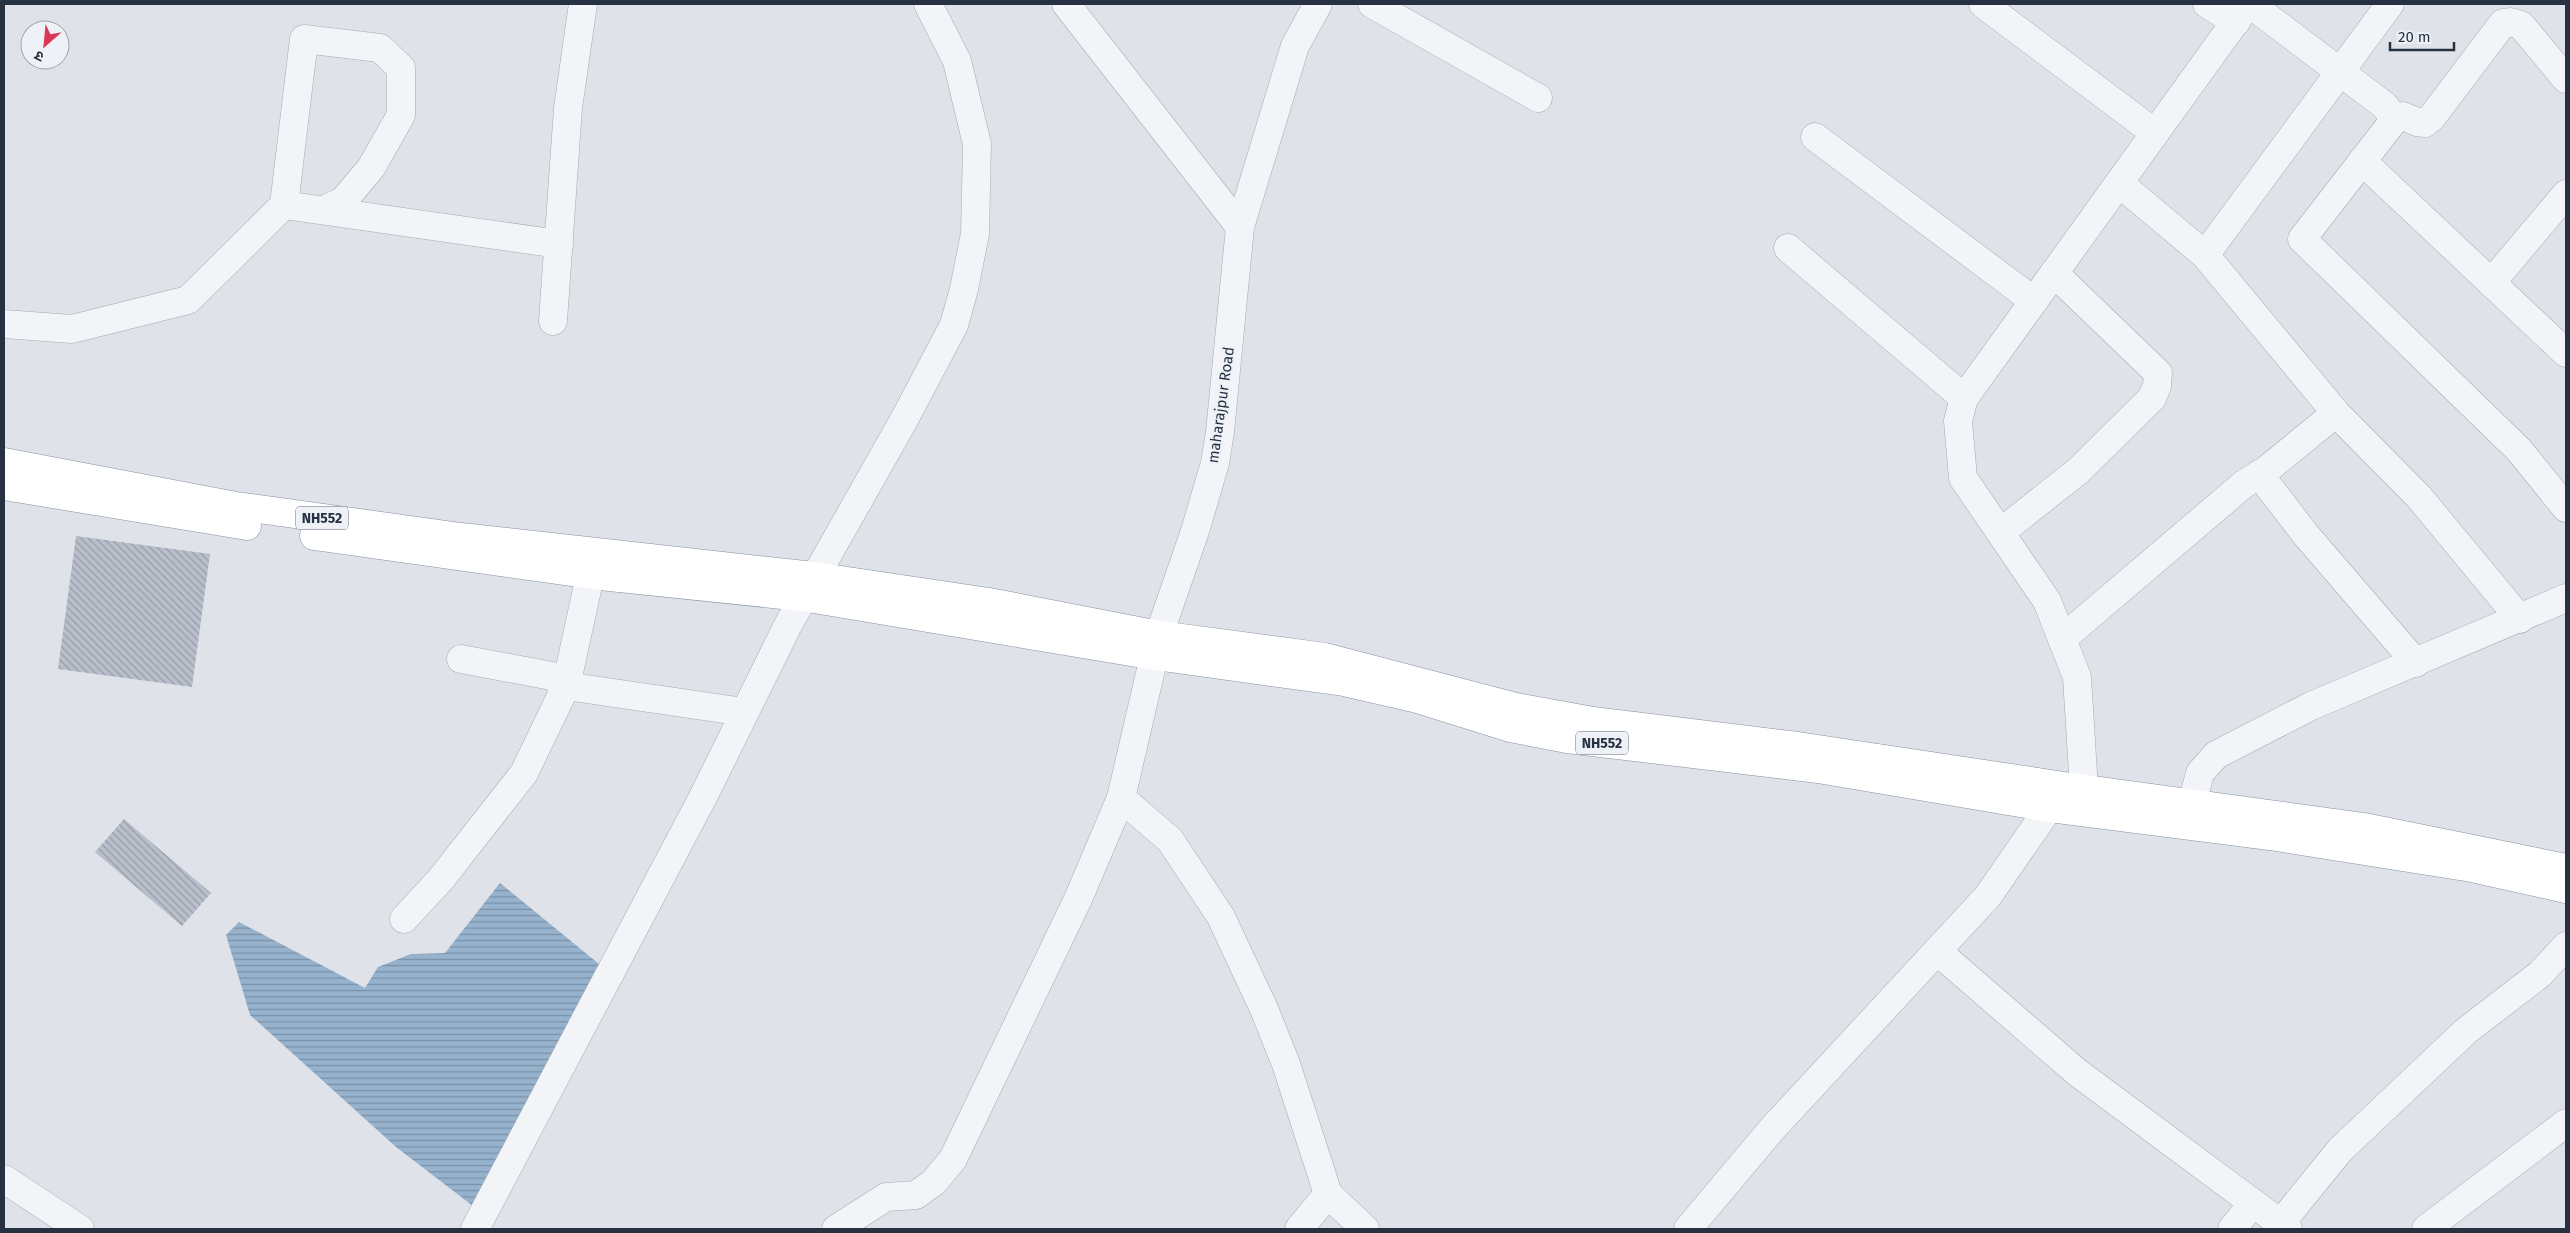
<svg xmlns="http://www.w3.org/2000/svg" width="2570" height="1233" font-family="'Fira Sans','Noto Sans Devanagari',sans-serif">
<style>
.water{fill:url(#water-rules)}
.building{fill:url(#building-back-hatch)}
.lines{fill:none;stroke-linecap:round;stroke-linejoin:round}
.minor-casing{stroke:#a4aab4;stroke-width:29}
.highway-casing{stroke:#8591a1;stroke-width:29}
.minor{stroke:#f2f4f7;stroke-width:28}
.highway{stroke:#fff;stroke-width:28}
.labels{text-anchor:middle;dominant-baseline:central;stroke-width:4.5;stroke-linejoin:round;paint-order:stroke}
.shield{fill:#eef2f7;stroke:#626b78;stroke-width:1}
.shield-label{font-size:14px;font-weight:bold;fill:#263142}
.street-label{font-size:15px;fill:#263142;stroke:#eef2f7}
</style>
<defs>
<pattern id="water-rules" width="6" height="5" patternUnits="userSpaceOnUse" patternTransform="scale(1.25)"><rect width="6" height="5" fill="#96b2cd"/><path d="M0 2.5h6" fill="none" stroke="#7a91a8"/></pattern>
<pattern id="building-back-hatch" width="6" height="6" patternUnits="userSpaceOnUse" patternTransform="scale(1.25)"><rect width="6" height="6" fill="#b8bfca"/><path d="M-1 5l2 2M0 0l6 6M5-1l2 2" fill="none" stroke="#959ca6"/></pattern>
</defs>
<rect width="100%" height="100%" fill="#dfe3e9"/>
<polygon class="water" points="500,883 599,964 473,1206 396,1147 250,1015 226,935 239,922 365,988 378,967 411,954 445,953"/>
<g class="building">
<polygon points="76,536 210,554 192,687 58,669"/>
<polygon points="124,819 211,893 182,926 95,852"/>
</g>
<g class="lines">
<defs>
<g id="minor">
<polyline points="1066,4 1240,227"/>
<polyline points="1318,4 1295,46 1240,227 1220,432 1215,463 1195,531 1159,635 1121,798 1170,840 1221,917 1264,1009 1286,1064 1328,1194 1365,1229"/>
<polyline points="1372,4 1538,98"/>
<polyline points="1983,4 2155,133"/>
<polyline points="2207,4 2236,22"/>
<polyline points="2250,4 2384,105 2395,119"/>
<polyline points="2566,79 2521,25 2510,22 2503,23 2432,117 2425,123 2417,122 2403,116 2395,119 2302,239 2519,450 2566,508"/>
<polyline points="1815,137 2034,301"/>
<polyline points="2362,161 2566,353"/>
<polyline points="2119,183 2205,255 2336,413 2419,497 2520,619"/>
<polyline points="284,205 559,244"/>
<polyline points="1788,248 1964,398"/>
<polyline points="2205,255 2390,4"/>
<polyline points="2491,283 2566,194"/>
<polyline points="553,321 568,108 583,4"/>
<polyline points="4,324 72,329 188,300 284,205 304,39 380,48 401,68 401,115 371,168 343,201 324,210"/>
<polyline points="2259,474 2306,535 2416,663"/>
<polyline points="2001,532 2078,471 2152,398 2157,386 2158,373 2054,273"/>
<polyline points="595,553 566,686 744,712"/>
<polyline points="2062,639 2244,484 2265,471 2336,413"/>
<polyline points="2084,789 2077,677 2047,601 1963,478 1958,421 1964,398 2248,4"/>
<polyline points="2192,804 2200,773 2216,755 2311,706 2566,598"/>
<polyline points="404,919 441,879 524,773 566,686 552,676 461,659"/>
<polyline points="1937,951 2078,1073 2288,1229"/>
<polyline points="4,1179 80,1229"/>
<polyline points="2280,1224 2340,1150 2466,1031 2540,974 2566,946"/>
<polyline points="475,1229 703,797 788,625 905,418 954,325 964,289 975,234 977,144 957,61 928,4"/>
<polyline points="836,1229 886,1197 916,1195 934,1182 953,1159 1078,899 1121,798"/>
<polyline points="1299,1229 1328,1194"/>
<polyline points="1688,1229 1772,1129 1988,896 2062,789"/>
<polyline points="2232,1229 2253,1203"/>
<polyline points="2426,1229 2566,1123"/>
</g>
<g id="highway">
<polyline points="4,462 236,506 461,537 814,576 989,602 1159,635 1325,657 1516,707 1593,721 1798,746 2064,786 2364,827 2566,868"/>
<polyline points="4,486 247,526"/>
<polyline points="314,536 600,576 802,597 1155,656 1344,682 1414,698 1510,728 1567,739 1818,769 2050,808 2270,836 2472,868 2566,889"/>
</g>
</defs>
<use href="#minor" class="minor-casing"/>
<use href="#highway" class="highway-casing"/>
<use href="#minor" class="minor"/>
<use href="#highway" class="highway"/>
</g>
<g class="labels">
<g class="shield">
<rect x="296" y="506.5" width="52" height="23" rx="4"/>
<rect x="1576" y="731.5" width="52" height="23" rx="4"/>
</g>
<g class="shield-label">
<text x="322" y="518">NH552</text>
<text x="1602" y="743">NH552</text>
</g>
<g class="street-label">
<text transform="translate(1221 405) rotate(-82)">maharajpur Road</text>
</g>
</g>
<rect width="2570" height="1233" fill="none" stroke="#263142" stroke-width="10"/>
<g transform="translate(45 45) rotate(207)"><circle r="24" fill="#eef2f7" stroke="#9ea5af"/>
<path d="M0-4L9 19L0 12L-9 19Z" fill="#d93954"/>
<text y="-8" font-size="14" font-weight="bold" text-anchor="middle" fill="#263142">उ</text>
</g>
<path d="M2390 42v8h64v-8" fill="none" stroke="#263142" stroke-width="2.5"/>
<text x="2398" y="42" font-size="15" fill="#263142" stroke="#eef2f7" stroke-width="4" paint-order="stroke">20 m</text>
</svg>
